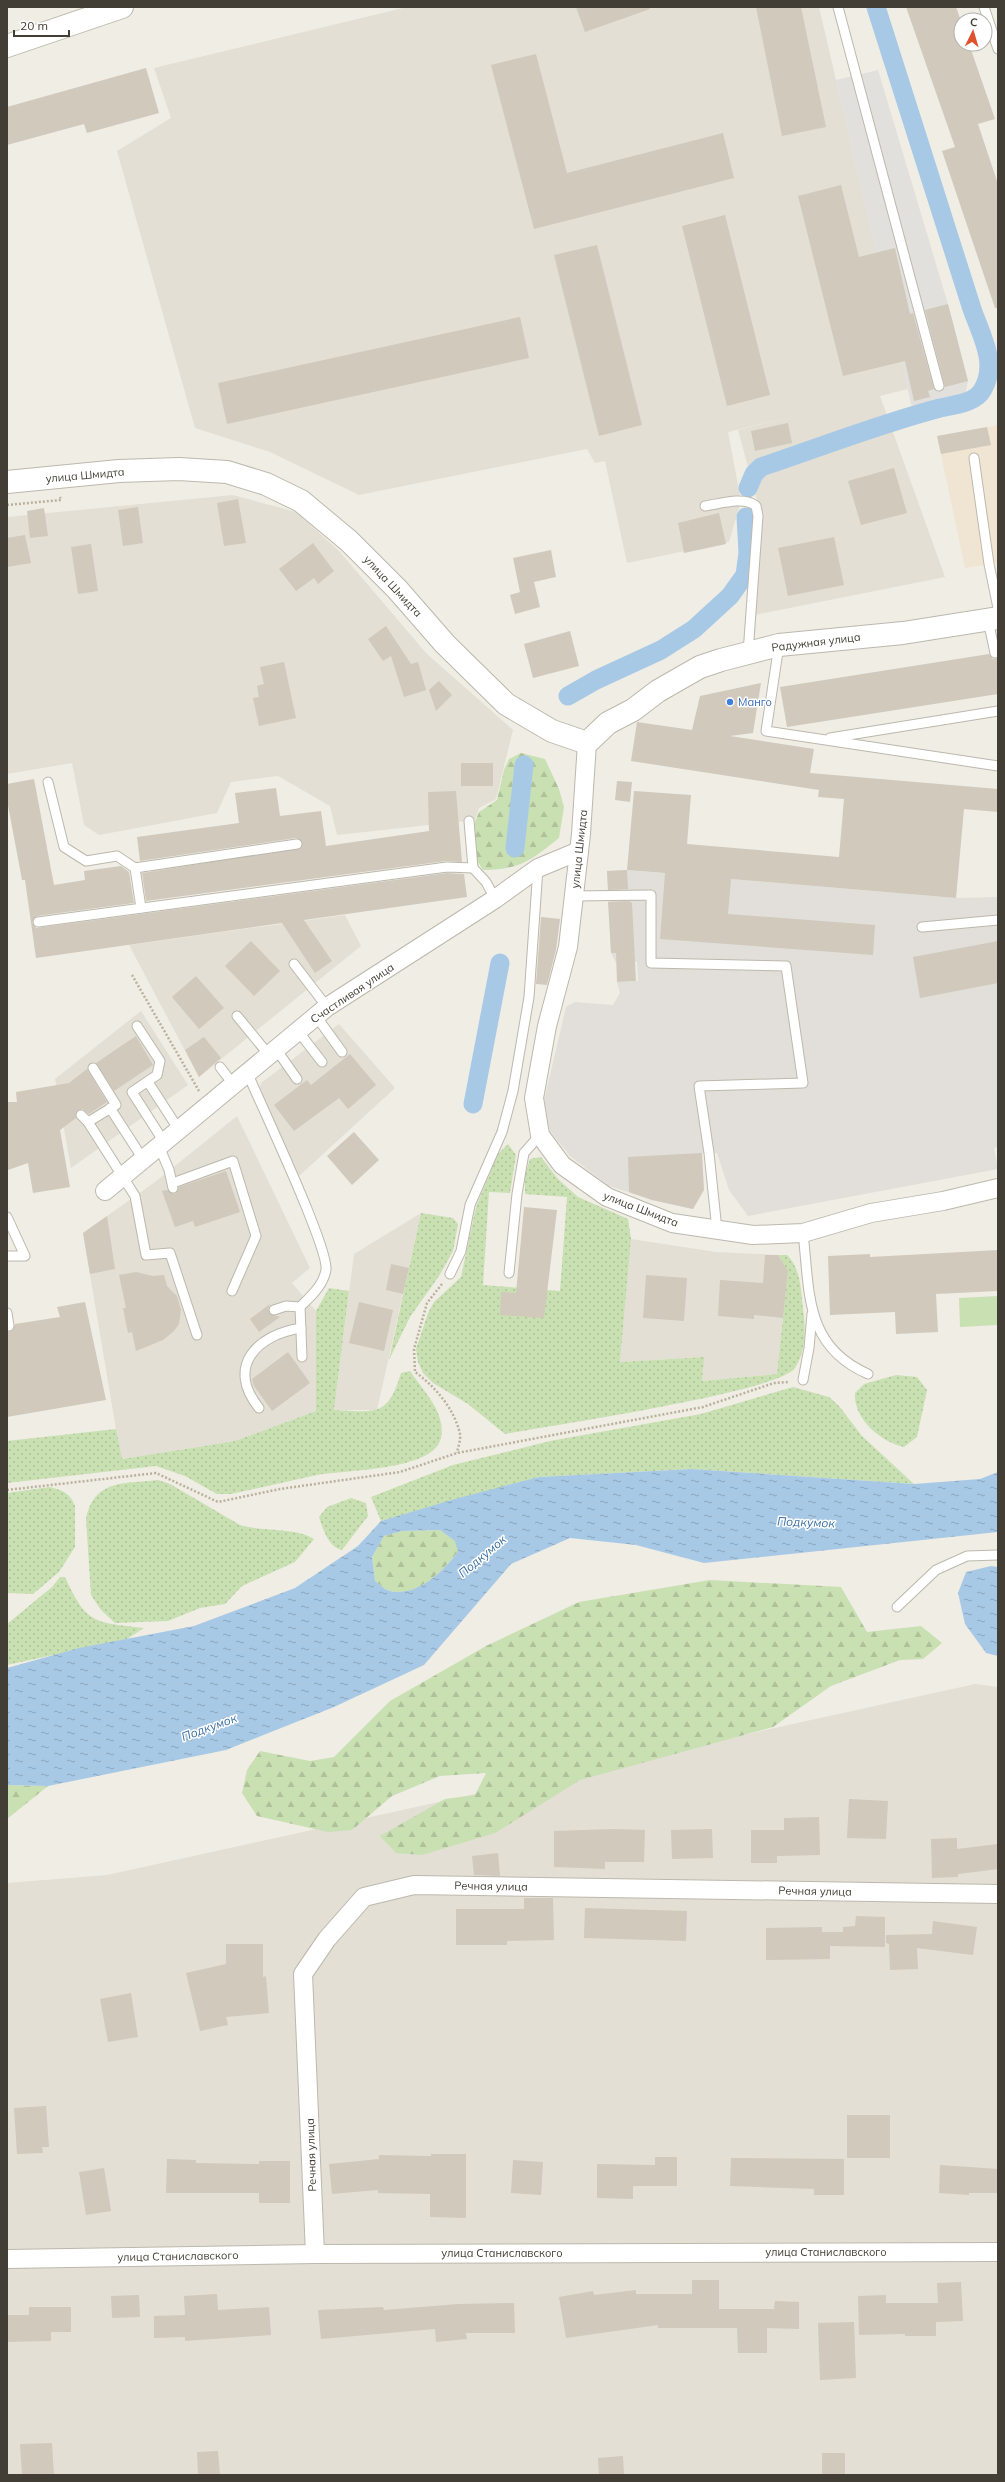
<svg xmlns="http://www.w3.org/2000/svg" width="1005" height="2482" font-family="Mulish,sans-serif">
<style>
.residential{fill:#e3dfd4}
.commercial{fill:#f0e5d2}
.industrial{fill:#e2dfda}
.grass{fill:url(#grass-dots)}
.forest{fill:url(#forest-firs)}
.park{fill:#c9e0b2}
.parking{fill:#e1e0dd}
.water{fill:url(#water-ripples);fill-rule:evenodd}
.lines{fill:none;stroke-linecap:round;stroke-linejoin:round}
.canal{stroke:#a8c9e6;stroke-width:19}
.building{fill:#d0c9bc}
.service-casing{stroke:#bdb8ac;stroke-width:11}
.minor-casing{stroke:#bdb8ac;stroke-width:20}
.tertiary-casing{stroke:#bdb8ac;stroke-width:24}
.path{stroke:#bab19c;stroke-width:2.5;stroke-dasharray:2 2;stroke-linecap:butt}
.service{stroke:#fff;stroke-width:9}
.minor{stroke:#fff;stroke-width:18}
.tertiary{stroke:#fff;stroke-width:22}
.shop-dot{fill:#3f7fe0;stroke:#fff;stroke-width:1.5}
.labels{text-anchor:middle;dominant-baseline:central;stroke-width:3;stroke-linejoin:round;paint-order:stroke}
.street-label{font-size:11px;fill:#423e35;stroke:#fff}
.shop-label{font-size:11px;fill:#366cbe;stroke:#fff;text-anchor:start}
.water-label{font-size:12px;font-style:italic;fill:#3c70a0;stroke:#fff}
</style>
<defs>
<pattern id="grass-dots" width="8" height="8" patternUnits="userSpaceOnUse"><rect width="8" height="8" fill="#c9e0b2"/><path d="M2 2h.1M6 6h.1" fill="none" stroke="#aec19a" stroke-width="1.8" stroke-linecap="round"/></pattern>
<pattern id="forest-firs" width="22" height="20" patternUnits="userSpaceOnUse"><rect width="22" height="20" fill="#c9e0b2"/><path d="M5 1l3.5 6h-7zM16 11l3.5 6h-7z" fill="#aec19a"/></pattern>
<pattern id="water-ripples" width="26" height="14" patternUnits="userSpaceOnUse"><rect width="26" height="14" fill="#a8c9e6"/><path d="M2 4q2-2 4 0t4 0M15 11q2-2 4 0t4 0" fill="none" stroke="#8aa5bb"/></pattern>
</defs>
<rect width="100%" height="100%" fill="#f0ede5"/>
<g class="residential">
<polygon points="407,7 819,7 908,389 880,396 945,577 754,615 760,511 738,430 831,407 728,432 741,501 729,542 627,563 605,461 595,463 587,449 359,495 270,452 195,428 117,151 171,118 154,68"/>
<polygon points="233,495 296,512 340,552 426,653 513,730 496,799 479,808 475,820 337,835 330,806 278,776 231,782 217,813 99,835 84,825 72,763 7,774 7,517"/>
<polygon points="345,915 361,946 199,1077 129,945"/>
<polygon points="141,1011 188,1085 71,1168 55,1079"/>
<polygon points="339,1024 395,1088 298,1177 259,1093 261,1083"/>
<polygon points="237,1116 310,1268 292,1283 316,1311 316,1411 235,1441 121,1459 83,1233 155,1182"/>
<polygon points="421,1213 377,1410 334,1410 354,1254"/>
<polygon points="631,1239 716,1252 778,1255 788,1271 777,1374 702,1381 703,1357 620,1362"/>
<polygon points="975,1684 998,1687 998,2475 7,2475 7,1883 107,1875"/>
</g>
<polygon class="commercial" points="998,425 998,563 965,568 937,436"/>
<polygon class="industrial" points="627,870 956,898 998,897 998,1147 994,1148 998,1169 748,1216 729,1190 717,1153 702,1153 693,1209 652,1200 609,1186 570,1156 550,1131 543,1105 566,1007 575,1002 613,1005 620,993 617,982 638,981 637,962 616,963 611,953 607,871"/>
<g class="grass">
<path d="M508,1144L516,1155L510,1193L489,1192L483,1285L560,1291L567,1197L525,1194V1175L530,1159L541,1157L558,1179L578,1197L628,1219L631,1239L620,1362L704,1357L702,1381L777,1374L788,1271L778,1255H787C801,1268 801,1292 803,1309C806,1327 806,1352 795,1368C779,1392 546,1426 505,1434L468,1404L433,1383L423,1373L418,1362L416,1349L428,1313L434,1302L461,1277L476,1207L498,1154Z"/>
<polygon points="421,1213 453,1218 458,1224 453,1251 439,1276 410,1317 389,1360"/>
<path d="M329,1288L349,1291L334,1410C376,1412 388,1417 401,1373L410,1371C424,1392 446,1412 441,1438C434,1471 343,1470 317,1475C288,1481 260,1488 231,1494H217L185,1476L156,1466L7,1483V1441L116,1429L122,1459L235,1441L316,1411V1311Z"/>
<path d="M896,1375L917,1377L927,1390L917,1437L904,1447C880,1442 853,1418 855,1393L864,1384Z"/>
<polygon points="793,1387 829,1397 839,1406 862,1436 914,1484 692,1469 539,1477 381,1521 371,1497 453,1465 550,1441 701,1414"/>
<path d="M158,1480L170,1484L240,1525C262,1532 296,1527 314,1539L295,1562L242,1586L225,1604L200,1608L168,1621L115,1623L101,1610L91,1595L86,1519C94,1479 124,1484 158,1480Z"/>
<path d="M50,1487C62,1490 70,1493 75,1506V1547L59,1572L33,1594L7,1593V1493Z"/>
<path d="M351,1498L366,1503L368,1516L342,1550C328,1547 323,1529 319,1517L327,1507Z"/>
<path d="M60,1577H65C87,1625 94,1622 144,1628L127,1639L7,1665V1624L52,1587Z"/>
</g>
<g class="forest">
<path d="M521,753L545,759L559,789L564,807L559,838C531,860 520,870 483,870L474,856L473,827L479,812L497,800L504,770L509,759Z"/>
<path d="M440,1530L456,1541L458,1552C442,1571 419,1597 390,1591C385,1590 379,1584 375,1581L372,1557L384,1536L402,1531Z"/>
<polygon points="710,1580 841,1587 867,1632 921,1626 942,1643 923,1659 900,1660 831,1686 773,1727 580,1780 495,1833 422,1855 396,1853 380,1836 445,1799 475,1795 486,1773 440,1776 392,1796 352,1830 328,1832 257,1816 242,1793 247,1770 260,1751 310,1761 334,1757 390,1701 486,1646 579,1602"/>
<polygon points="7,1785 48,1786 7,1819"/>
</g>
<polygon class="park" points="998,1296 998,1325 960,1327 959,1298"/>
<polygon class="parking" points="878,70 948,304 968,381 965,395 912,408 836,80"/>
<g class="water">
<path d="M692,1469L914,1484L980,1479L998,1472V1532L704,1563L636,1545L570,1538L511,1564L424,1665L334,1707L226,1750L48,1786L7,1785V1668L79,1648L194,1626L295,1588L358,1546L381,1521L455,1499L539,1477ZM440,1530L455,1541L458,1552C443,1571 418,1597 390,1591C385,1590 379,1584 375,1581L372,1557L384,1536L402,1531Z"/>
<polygon points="991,1566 998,1567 998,1656 986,1653 965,1624 958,1593 966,1572"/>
</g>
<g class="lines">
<g class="canal">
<path d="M748,488L754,474L761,467C821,447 879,424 940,408C954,405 976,403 983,389C998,363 981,335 972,309L876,7"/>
<polyline points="568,696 596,680 661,650 694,629 730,596 745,575 748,553 746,517"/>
<polyline points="515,848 524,765"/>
<polyline points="473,1104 500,963"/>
</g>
</g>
<g class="building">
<polygon points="576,7 649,7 650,9 585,32"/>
<polygon points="756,7 801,7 826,127 782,136"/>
<polygon points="906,7 956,7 961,21 961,44 969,44 995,119 978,124 998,184 998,308 995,308 942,151 955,147"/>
<polygon points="536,54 567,173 723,133 734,178 534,229 491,65"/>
<polygon points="146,68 159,113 87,133 84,124 7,145 7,107"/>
<polygon points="841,185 859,257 895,248 910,314 913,313 934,389 928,391 930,397 914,401 905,361 843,376 798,196"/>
<polygon points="725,215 770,395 727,406 682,226"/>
<polygon points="597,245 642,425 599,436 554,255"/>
<polygon points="948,304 968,381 945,387 925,310"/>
<polygon points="520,317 529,358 227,424 218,383"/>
<polygon points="788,423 792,443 755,451 751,431"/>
<polygon points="987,427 991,445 941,454 937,436"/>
<polygon points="894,468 907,513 861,525 848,481"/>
<polygon points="238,499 246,543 224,546 217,503"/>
<polygon points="138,507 143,543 123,546 118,510"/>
<polygon points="44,508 48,536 30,538 27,511"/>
<polygon points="719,513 726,544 684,553 678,523"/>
<polygon points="25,535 31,563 7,567 7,538"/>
<polygon points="834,537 844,585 788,596 778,548"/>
<polygon points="313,543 334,571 318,584 314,578 296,591 279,569"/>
<polygon points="91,544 98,591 78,594 71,547"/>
<polygon points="551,550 556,577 534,582 540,607 515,614 510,595 520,592 513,558"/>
<polygon points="386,626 411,664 418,662 426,690 404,697 391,656 383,661 368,639"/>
<polygon points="570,631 579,666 533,678 524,644"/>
<polygon points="989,654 993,659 998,658 998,694 787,727 780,687"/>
<polygon points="284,662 296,718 259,726 253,698 259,697 257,686 264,684 260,667"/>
<polygon points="439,681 452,695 436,711 429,690"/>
<polygon points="761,683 753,733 730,736 814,749 810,773 998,789 998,812 964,809 956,898 731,879 728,914 875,925 873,955 660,939 665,873 627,870 634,791 691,795 687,844 839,857 844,799 818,797 819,790 631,761 637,722 692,730 700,696"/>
<rect x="461" y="763" width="32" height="23"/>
<polygon points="34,779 54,885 85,880 84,871 121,866 129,872 134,903 37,916 32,922 36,928 447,873 464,874 467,897 304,920 332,961 315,973 282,923 36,958 25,880 22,880 7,800 7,784"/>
<polygon points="617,781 632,782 630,802 615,800"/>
<polygon points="276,788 280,816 321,811 326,846 429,831 428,792 456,791 462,862 446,861 146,901 142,873 301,848 302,841 296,838 140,861 137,837 239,823 235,793"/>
<polygon points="627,870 628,889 608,890 607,871"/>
<polygon points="629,901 632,903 636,981 617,982 616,953 611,953 608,902"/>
<polygon points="541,917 560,919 556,950 547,985 536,984"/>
<polygon points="251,941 280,971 254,996 225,966"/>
<polygon points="998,941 998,983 920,998 913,957"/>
<polygon points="196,976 224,1008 199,1029 172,997"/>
<polygon points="136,1036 153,1065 114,1091 96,1063"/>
<polygon points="204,1037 221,1058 199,1077 185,1050"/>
<polygon points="350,1054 376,1085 348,1109 339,1098 294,1131 274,1105 307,1080 311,1085"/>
<polygon points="87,1069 107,1102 89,1114 83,1109 77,1111 76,1118 60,1130 70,1187 33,1193 28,1163 8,1170 7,1102 17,1102 16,1092 69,1083"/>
<polygon points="354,1132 379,1160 352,1185 327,1156"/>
<polygon points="702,1153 704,1190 693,1209 652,1200 629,1192 628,1157"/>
<polygon points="226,1171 240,1212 195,1227 193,1221 175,1227 162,1191 167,1190 175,1194 179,1187"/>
<polygon points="524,1207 557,1210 544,1318 500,1315 501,1292 516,1293"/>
<polygon points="107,1216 115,1269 90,1274 83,1233"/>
<polygon points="998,1250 998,1291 936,1294 938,1332 896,1334 895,1312 830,1315 828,1256 870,1254 870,1257"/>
<polygon points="765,1255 778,1255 788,1271 783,1318 754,1315 754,1319 718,1316 720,1280 763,1283"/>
<polygon points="391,1264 409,1268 403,1294 386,1290"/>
<polygon points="136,1272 153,1276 164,1275 167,1286 177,1296 181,1310 179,1324 174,1331 163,1340 136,1351 132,1332 128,1333 123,1308 126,1308 119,1275"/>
<polygon points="646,1275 687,1278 684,1321 643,1318"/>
<polygon points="85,1302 106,1400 7,1417 7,1332 13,1330 15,1324 60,1317 57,1307"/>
<polygon points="359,1302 393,1310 384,1351 349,1343"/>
<polygon points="270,1304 268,1309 270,1314 280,1317 259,1332 250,1319"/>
<polygon points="288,1352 310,1383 272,1411 254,1386 252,1379"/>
<polygon points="849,1799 888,1801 886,1839 847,1838"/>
<polygon points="819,1817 820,1855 777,1856 777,1863 751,1863 751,1830 784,1830 784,1818"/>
<polygon points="613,1829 645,1830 644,1862 605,1862 605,1869 554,1867 554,1831"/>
<polygon points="712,1829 713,1858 672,1859 671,1830"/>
<polygon points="957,1838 957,1849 998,1844 998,1869 958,1874 958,1877 932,1878 931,1839"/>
<polygon points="498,1853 500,1876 474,1875 472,1856"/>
<polygon points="524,1898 553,1898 554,1940 507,1941 507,1945 456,1945 456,1909 524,1909"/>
<polygon points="585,1908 687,1911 686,1941 584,1938"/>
<polygon points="856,1916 885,1917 885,1947 830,1946 830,1959 766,1960 766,1928 822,1927 822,1932 843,1932 843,1927 855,1926"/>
<polygon points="933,1921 977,1927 973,1955 917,1948 918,1969 890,1970 889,1944 886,1943 886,1935 932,1934"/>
<polygon points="226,1944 263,1944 263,1977 266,1976 269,2013 226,2017 228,2025 200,2031 186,1973 226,1964"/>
<polygon points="131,1993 138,2037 108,2042 100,1999"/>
<polygon points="46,2106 49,2147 42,2147 43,2153 17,2154 14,2108"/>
<rect x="847" y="2115" width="43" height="43"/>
<polygon points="431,2154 466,2154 466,2218 430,2217 430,2194 378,2193 378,2190 332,2194 329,2164 379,2159 379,2155 431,2156"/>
<polygon points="655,2157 677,2157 677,2186 633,2186 633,2199 597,2198 597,2164 655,2165"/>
<polygon points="731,2158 844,2159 844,2195 814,2195 814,2189 730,2186"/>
<polygon points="167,2159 196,2160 196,2163 259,2164 259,2161 290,2161 290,2203 259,2203 259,2193 166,2193"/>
<polygon points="513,2160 543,2162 541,2195 511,2193"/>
<polygon points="940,2165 998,2169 998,2193 969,2193 969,2195 939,2193"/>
<polygon points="104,2168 111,2211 86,2215 79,2172"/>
<polygon points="692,2280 719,2280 719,2309 774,2309 775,2301 799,2302 799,2329 767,2328 767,2353 738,2353 737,2328 658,2328 658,2325 566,2338 559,2297 593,2291 594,2295 636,2290 636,2294 692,2294"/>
<polygon points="961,2282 963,2321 936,2322 936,2336 905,2336 905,2334 859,2335 858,2296 886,2295 886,2303 938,2303 937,2283"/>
<polygon points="217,2294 218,2310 269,2307 271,2335 185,2341 185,2337 154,2338 154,2316 185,2315 184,2296"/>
<polygon points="139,2295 140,2317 112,2318 111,2296"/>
<polygon points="514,2303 515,2333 466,2333 467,2339 436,2342 435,2329 321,2339 318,2310 383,2307 384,2310 458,2304"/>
<polygon points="29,2307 71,2307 71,2332 51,2332 51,2341 7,2342 7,2315 29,2315"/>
<polygon points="854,2322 856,2378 820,2380 818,2323"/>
<polygon points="52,2443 54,2475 22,2475 20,2444"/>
<polygon points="218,2451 220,2475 198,2475 197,2452"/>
<rect x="822" y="2453" width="23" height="21"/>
<polygon points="623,2456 624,2475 599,2475 598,2458"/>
</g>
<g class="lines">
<defs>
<g id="service">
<polyline points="838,7 939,386"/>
<polyline points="984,7 998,49"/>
<polyline points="974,458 989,564 998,608"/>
<path d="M705,506C719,504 744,496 756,506L758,516L748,653"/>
<polyline points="988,620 995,653"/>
<polyline points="779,645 766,731 998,766"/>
<polyline points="830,738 998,711"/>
<polyline points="48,782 64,847 86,861 117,856 135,868 141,908"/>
<polyline points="469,821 473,868"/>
<polyline points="135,868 297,844"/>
<polyline points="574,896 651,895 651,963 786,966 803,1083 699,1086 709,1153 717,1230"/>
<polyline points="38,922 447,867 473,868 486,882 495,899"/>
<polyline points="922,927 998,920"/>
<polyline points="294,964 327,1007"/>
<polyline points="237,1016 269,1055"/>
<polyline points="316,1016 342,1052"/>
<polyline points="137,1026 160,1061 157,1075 132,1092 164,1142"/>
<polyline points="298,1031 322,1062"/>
<polyline points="276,1049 297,1079"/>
<polyline points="220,1067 233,1084"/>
<polyline points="93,1068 116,1105 88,1122 135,1196 146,1255 170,1253 197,1335"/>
<path d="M247,1072C260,1103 329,1248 326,1270C323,1286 311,1296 300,1307L302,1357"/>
<polyline points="148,1082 179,1130"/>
<polyline points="110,1108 143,1159"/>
<polyline points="81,1115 88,1122"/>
<polyline points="159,1146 169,1170 173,1188"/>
<polyline points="173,1183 233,1161 256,1236 232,1291"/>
<polyline points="7,1217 25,1256 7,1256"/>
<path d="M803,1233C810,1292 804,1346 868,1374"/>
<polyline points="509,1273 517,1194 524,1153 540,1135"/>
<polyline points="450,1274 461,1251 470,1205 502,1132 513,1091 529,997 538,868"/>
<polyline points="274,1310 286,1306 300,1307"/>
<polyline points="7,1313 9,1326"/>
<polyline points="803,1380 809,1348 812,1314"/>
<path d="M259,1408C226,1367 256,1335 301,1328"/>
<polyline points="897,1607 936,1570 967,1556 998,1555"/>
</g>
<g id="minor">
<polyline points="587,743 581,834 568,947 547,1026 534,1098 540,1135 562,1165 607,1197 672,1223 753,1235 803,1233 871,1213 943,1201 998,1188"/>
<polyline points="105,1191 327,1007 495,899 538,868 579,851"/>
<polyline points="315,2254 303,1974 327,1939 364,1897 414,1885 998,1894"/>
<polyline points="7,2259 315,2254 998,2252"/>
</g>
<g id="tertiary">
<polyline points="7,46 122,7"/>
<polyline points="7,482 119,471 179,469 227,472 266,484 301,501 349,541 397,589 445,644 506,704 552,731 587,743 608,723 633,710 658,691 700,667 721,660 779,645 903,633 998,618"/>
</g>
</defs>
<use href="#service" class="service-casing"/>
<use href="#minor" class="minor-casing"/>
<use href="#tertiary" class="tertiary-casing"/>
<g class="path">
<polyline points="7,505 61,500 60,497"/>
<polyline points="132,975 199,1091"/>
<path d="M442,1284L427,1303L414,1349L415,1372C435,1386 455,1410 460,1434C461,1440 458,1447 457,1453"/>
<polyline points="7,1490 156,1473 218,1502 280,1489 400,1472 457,1453 703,1407 774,1383 789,1382"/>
</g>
<use href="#service" class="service"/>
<use href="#minor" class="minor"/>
<use href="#tertiary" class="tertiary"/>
</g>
<circle class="shop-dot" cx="730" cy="702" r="4"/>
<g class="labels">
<g class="street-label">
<text transform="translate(85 475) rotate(-5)">улица Шмидта</text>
<text transform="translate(393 586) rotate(47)">улица Шмидта</text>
<text transform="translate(816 642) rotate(-7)">Радужная улица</text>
<text transform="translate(579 849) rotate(-84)">улица Шмидта</text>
<text transform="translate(352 993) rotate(-34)">Счастливая улица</text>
<text transform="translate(641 1209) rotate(21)">улица Шмидта</text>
<text transform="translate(491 1886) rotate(1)">Речная улица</text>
<text transform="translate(815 1891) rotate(1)">Речная улица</text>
<text transform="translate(311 2155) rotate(-92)">Речная улица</text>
<text x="826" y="2252">улица Станиславского</text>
<text x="502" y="2253">улица Станиславского</text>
<text transform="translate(178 2256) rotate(-1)">улица Станиславского</text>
</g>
<g class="shop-label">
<text x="738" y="702">Манго</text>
</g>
<g class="water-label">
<text transform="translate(806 1522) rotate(2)">Подкумок</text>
<text transform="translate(482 1556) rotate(-40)">Подкумок</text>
<text transform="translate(209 1727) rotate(-20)">Подкумок</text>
</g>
</g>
<rect width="1005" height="2482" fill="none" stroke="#423e35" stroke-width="16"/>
<g transform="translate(973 32) rotate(5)"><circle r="19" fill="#ffffff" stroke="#b3b2ae"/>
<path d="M0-3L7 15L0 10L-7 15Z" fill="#df522d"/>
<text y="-6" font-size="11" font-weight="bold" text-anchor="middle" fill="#423e35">С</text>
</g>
<path d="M14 30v6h55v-6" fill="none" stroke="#423e35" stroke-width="2"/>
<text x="20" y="30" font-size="12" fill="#423e35" stroke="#ffffff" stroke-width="3" paint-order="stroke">20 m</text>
</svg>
